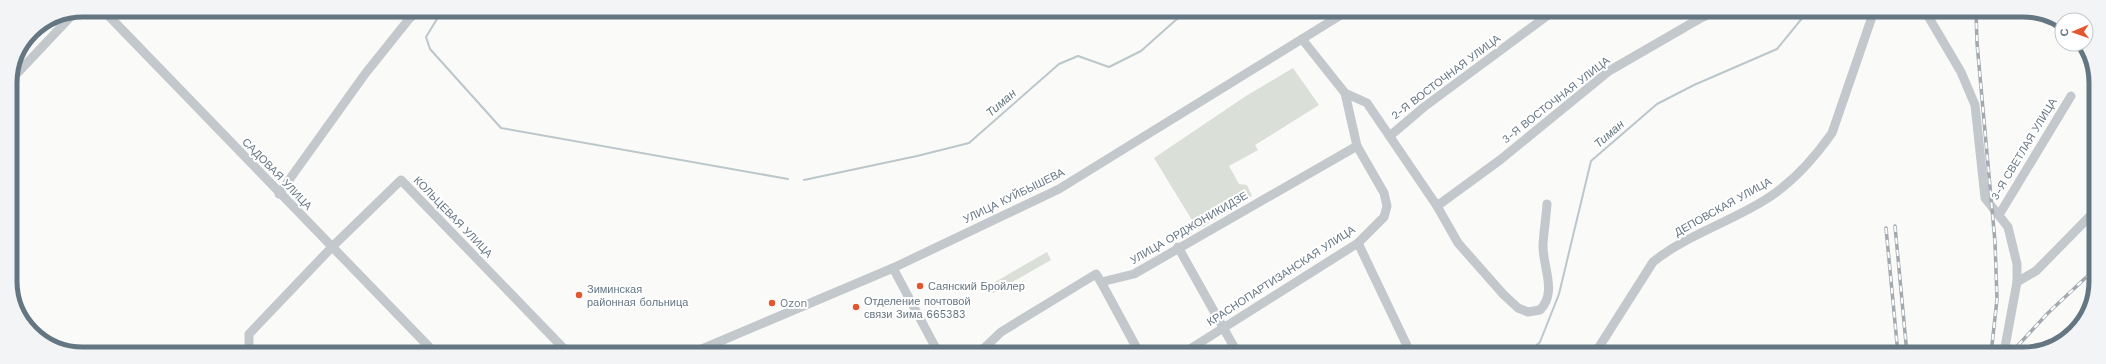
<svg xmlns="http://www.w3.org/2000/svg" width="2106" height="364" font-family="'Work Sans',sans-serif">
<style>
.green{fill:#dadfd7}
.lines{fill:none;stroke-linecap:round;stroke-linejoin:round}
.stream{stroke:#bbc7cb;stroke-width:2}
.minor{stroke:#c3c8cc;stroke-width:9}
.rail-casing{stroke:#a2aab0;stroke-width:3.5}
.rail{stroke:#fff;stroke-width:2;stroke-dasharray:6;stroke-linecap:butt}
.poi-dot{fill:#e4572e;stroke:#fff;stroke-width:1.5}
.labels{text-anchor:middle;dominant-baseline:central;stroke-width:4;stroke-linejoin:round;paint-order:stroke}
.street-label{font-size:11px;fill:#657683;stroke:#fff}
.poi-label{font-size:11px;fill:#657683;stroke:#fff;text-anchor:start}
.water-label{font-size:12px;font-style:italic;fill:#60757c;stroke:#fff}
.rim{fill:none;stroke:#657683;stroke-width:5}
</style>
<rect width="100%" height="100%" fill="#fafaf8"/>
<g class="green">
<polygon points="1293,68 1319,105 1255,145 1258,150 1229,166 1239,184 1247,185 1252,196 1198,230 1154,158 1246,96"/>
<polygon points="1047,252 1051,260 993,293 988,286"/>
</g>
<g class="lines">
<g class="stream">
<polyline points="438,10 440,14 426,37 430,49 501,128 788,179"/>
<polyline points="804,180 917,156 969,143 1059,64 1078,56 1109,67 1141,51 1187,10"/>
<polyline points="1527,354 1540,342 1559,294 1591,161 1657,104 1694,85 1777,49 1808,11"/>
</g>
<g class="minor">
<polyline points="103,10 435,353"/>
<polyline points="1925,11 1961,72 1975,105 1985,198 2008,227 2017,264 2017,282 2005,347 2005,354"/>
<path d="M1302,39L1345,93L1367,103L1437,206L1458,243L1503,294L1518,308L1528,312L1540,310C1558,292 1542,266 1543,244C1544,231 1546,217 1547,204"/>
<polyline points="10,81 76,11"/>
<polyline points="1391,135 1424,107 1555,10"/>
<polyline points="279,194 365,74 409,19 419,10"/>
<polyline points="1437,206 1500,160 1609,71 1699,19 1716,11"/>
<polyline points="1999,215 2071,96"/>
<polyline points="1358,243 1411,354"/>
<polyline points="1178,247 1238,354"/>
<polyline points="893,268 939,354"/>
<polyline points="1101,282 1140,354"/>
<polyline points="2017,282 2036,271 2095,211"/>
<polyline points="249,353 249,334 332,247 401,180 569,354"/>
<polyline points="690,354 893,268 1059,189 1349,10"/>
<polyline points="978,354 1001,332 1096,274 1101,282 1134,274 1357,146"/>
<polyline points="1182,354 1358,243 1384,217 1387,206 1384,193 1357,146 1345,93"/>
<path d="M1590,354L1599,347L1653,262C1688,234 1731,222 1768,198C1793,182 1815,157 1832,133L1873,14L1880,11"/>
</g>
<defs>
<g id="rail">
<polyline points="1976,11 1977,43 1995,242 1997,299 1991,354"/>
<polyline points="1895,226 1907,354"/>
<polyline points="1886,228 1898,354"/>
<polyline points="2010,354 2048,313 2095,269"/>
</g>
</defs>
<use href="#rail" class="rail-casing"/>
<use href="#rail" class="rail"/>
</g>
<g class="poi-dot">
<circle cx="920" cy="286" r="4"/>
<circle cx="579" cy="295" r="4"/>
<circle cx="772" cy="303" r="4"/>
<circle cx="856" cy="307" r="4"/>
</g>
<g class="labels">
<g class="street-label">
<text transform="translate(1446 77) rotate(-37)">2-Я ВОСТОЧНАЯ УЛИЦА</text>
<text transform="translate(1556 100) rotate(-38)">3-Я ВОСТОЧНАЯ УЛИЦА</text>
<text transform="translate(2024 149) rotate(-59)">3-Я СВЕТЛАЯ УЛИЦА</text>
<text transform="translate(277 174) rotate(46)">САДОВАЯ УЛИЦА</text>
<text transform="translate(1014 196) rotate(-26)">УЛИЦА КУЙБЫШЕВА</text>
<text transform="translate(1723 207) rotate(-29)">ДЕПОВСКАЯ УЛИЦА</text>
<text transform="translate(453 217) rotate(46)">КОЛЬЦЕВАЯ УЛИЦА</text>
<text transform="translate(1189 228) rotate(-30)">УЛИЦА ОРДЖОНИКИДЗЕ</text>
<text transform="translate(1281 276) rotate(-33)">КРАСНОПАРТИЗАНСКАЯ УЛИЦА</text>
</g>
<g class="poi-label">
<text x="928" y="286">Саянский Бройлер</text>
<text x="587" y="289">Зиминская<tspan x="587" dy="13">районная больница</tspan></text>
<text x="864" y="301">Отделение почтовой<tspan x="864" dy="13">связи Зима 665383</tspan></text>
<text x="780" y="303">Ozon</text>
</g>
<g class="water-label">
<text transform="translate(1001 103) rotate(-41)">Тиман</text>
<text transform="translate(1609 134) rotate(-41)">Тиман</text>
</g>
</g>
<path d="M0 0H2106V364H0ZM83 17H2023A66 66 0 0 1 2089 83V281A66 66 0 0 1 2023 347H83A66 66 0 0 1 17 281V83A66 66 0 0 1 83 17Z" fill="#f3f4f5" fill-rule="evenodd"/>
<path class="rim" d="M83 17H2023A66 66 0 0 1 2089 83V281A66 66 0 0 1 2023 347H83A66 66 0 0 1 17 281V83A66 66 0 0 1 83 17Z"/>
<g transform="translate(2074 32) rotate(268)"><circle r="19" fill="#ffffff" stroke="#c1c8cd"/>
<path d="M0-3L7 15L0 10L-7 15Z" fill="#e4572e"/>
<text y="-6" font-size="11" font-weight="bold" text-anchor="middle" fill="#657683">С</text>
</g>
</svg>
